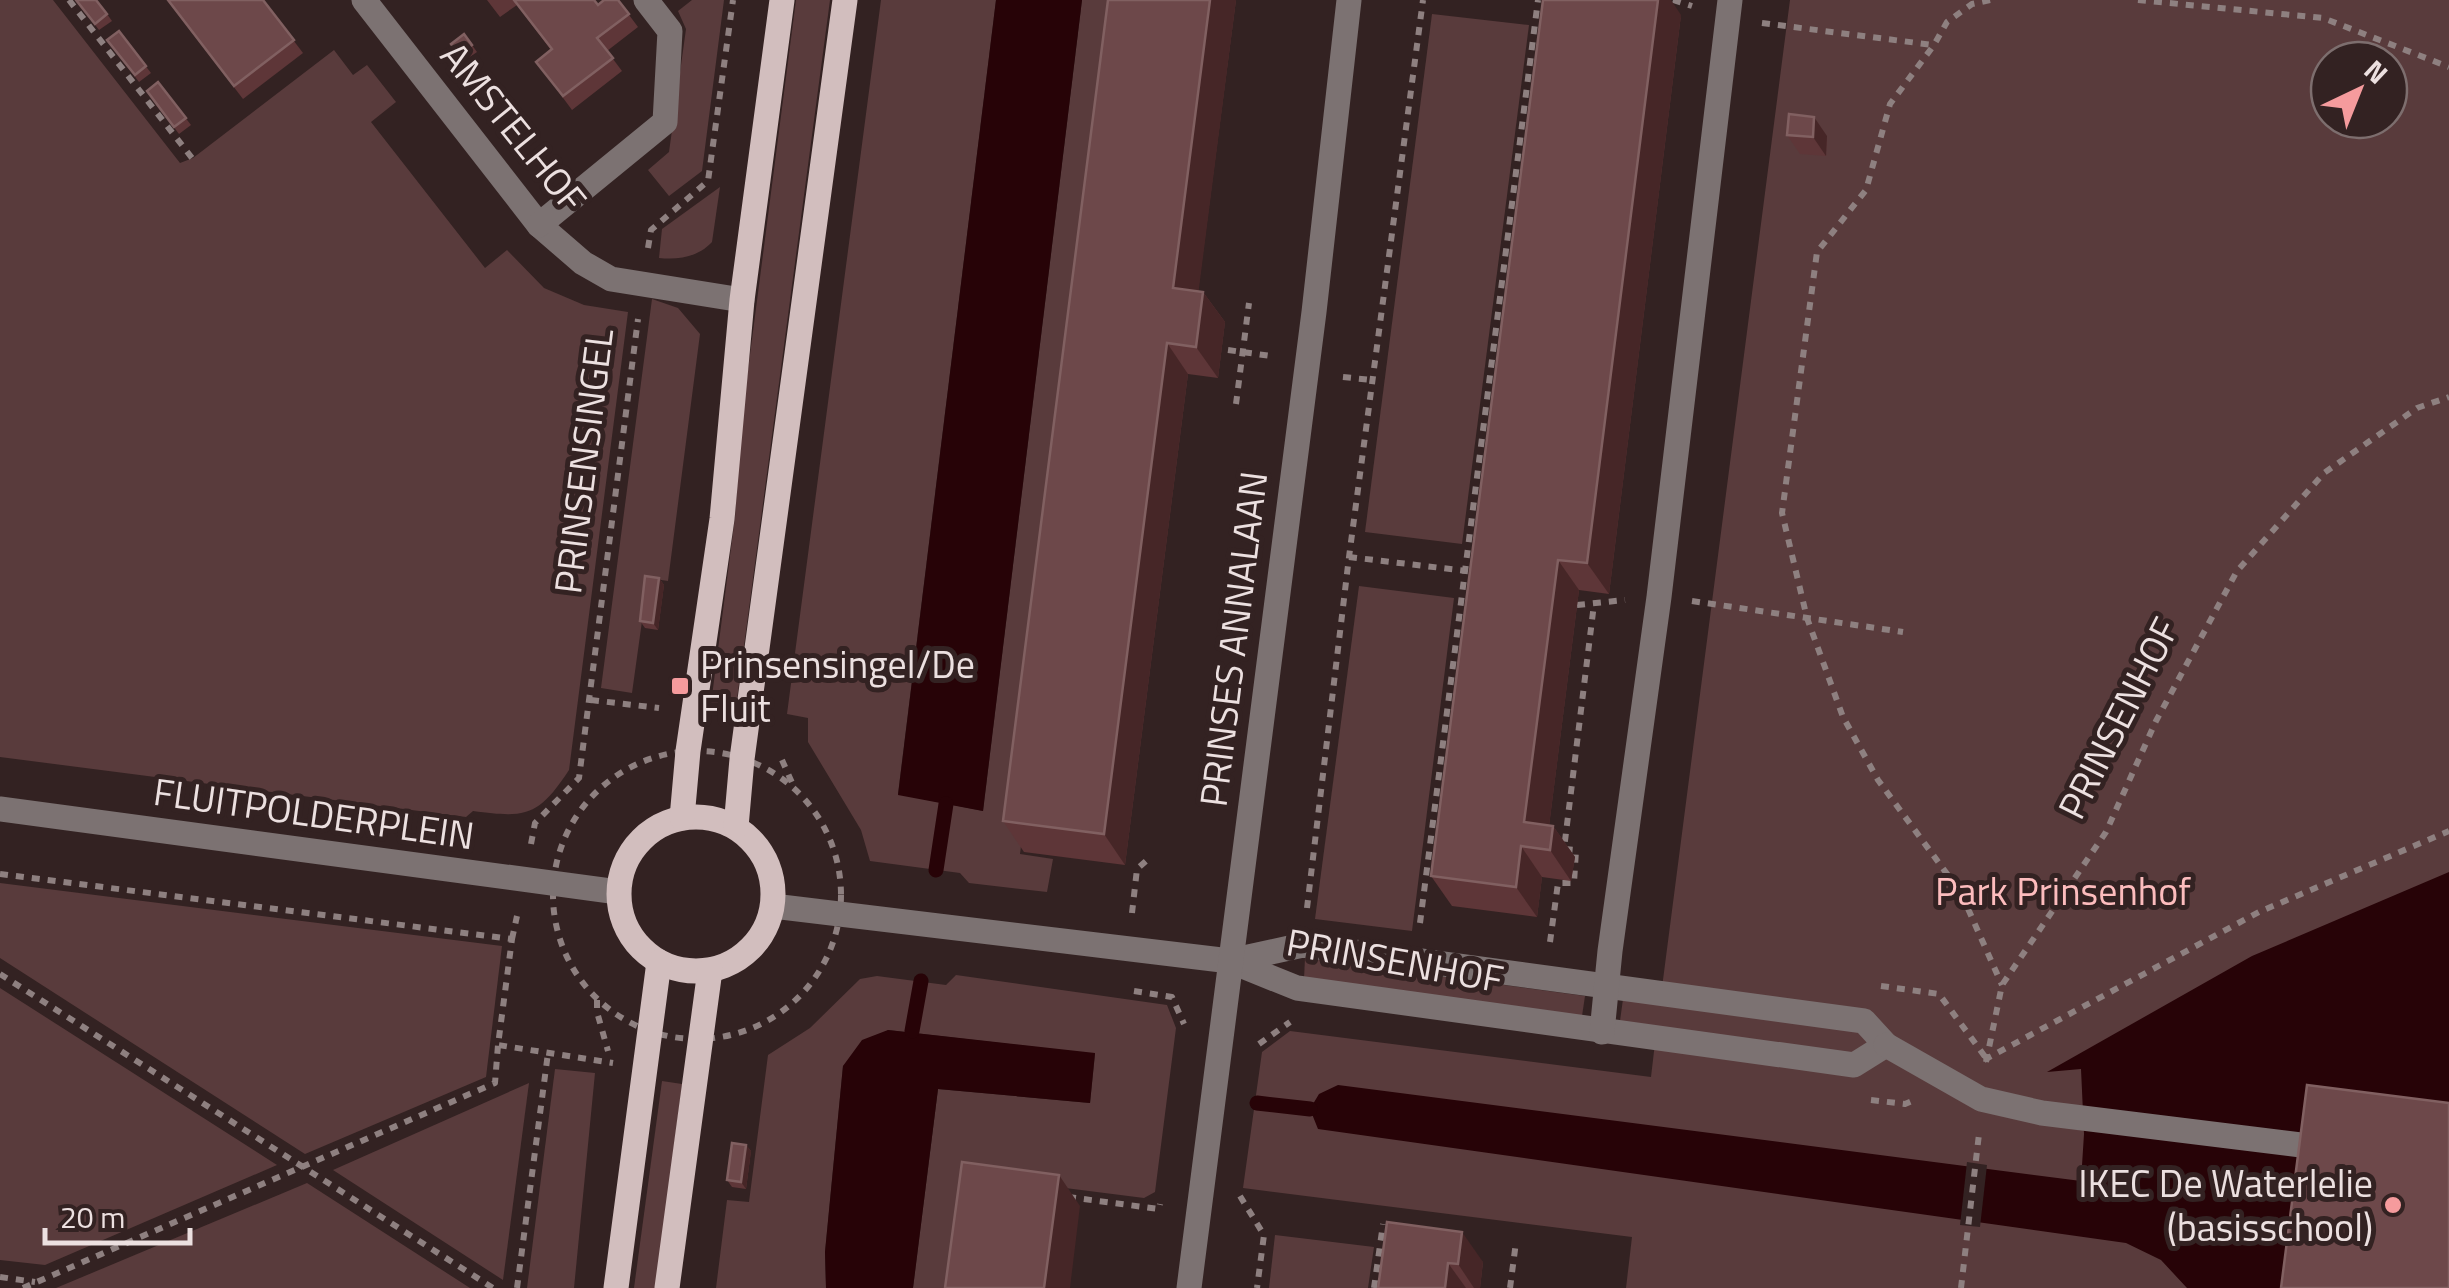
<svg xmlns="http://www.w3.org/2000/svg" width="2449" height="1288" font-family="'Titillium Web',sans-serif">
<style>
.green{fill:#593b3c;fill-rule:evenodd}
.water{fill:#270307}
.pier{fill:#322}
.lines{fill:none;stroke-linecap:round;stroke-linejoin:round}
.stream{stroke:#270307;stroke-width:15}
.path{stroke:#8e8080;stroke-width:6;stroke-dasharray:8 8;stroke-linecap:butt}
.minor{stroke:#7c7272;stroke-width:25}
.major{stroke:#d2bebe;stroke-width:25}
.wall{fill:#5e3638}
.shaded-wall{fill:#462627}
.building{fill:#6d484a;stroke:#816061;stroke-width:2.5}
.poi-dot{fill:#f59b9d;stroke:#322;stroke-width:4}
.labels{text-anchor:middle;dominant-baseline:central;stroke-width:10;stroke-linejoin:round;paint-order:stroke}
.street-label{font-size:38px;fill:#ece0e0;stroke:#322}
.poi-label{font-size:38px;fill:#ece0e0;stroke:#322;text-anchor:start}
.park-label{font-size:38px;fill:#fcbcbd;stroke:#322}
</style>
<rect width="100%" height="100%" fill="#322"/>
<g class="green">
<path d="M0,0H53L180,163L193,158L334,50L353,75L367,65L396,102L371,122L485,268L507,250L544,288L584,305L628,312L569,770C538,817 526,818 473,811L466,817L0,757Z"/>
<polygon points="692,0 724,0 702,171 669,196 648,170 669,152 686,29 678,11"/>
<polygon points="796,0 830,0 736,706 711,704 735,517 741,424"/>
<polygon points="881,0 996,0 898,794 983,811 1082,0 1130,0 1020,854 1053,859 1047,892 969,883 960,873 870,861 861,830 808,742 808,718 787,714"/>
<path d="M1790,0H2449V1288H1626L1632,1237L1243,1188L1262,1052L1290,1031L1651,1077L1657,1026L1620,1021L1623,999L1660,1003ZM2329,60H2389V120H2329Z"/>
<polygon points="1432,14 1529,25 1462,544 1365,532"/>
<path d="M720,187L712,242C698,257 679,260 659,258L662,229Z"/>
<polygon points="652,299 678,308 700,334 668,581 648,578 632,693 601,688"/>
<polygon points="1359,586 1454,598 1412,931 1315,919"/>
<polygon points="0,883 502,946 486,1077 305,1154 0,958"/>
<polygon points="1305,958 1585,996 1582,1016 1304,979"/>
<polygon points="956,975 1167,1005 1176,1028 1155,1192 1144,1198 1026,1183 968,1288 913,1288 938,1089 1090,1103 1095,1054 888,1030 843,1066 825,1252 826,1288 716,1288 727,1200 749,1202 768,1055 810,1028 860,979 877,976 946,985"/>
<polygon points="0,988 277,1165 45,1265 0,1260"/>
<polygon points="555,1069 595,1073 574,1288 527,1288"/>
<polygon points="662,1081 682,1084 656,1288 634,1288"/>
<polygon points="529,1083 503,1280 333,1170"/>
<polygon points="307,1183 470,1288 56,1288"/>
<polygon points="1275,1235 1374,1247 1368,1288 1269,1288"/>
</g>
<g class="water">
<polygon points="996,0 1082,0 983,811 898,795"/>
<polygon points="2449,872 2449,1121 2297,1288 2187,1288 2161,1260 2126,1243 1318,1129 1310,1109 1319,1094 1338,1085 2081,1181 2084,1134 2081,1069 2047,1072 2252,956"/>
<polygon points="888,1030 1095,1053 1090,1103 938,1089 913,1288 826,1288 825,1252 843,1066 862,1040"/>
</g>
<polygon class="pier" points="1967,1162 1987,1165 1980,1227 1960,1225"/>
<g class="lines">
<g class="stream">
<polyline points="936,870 946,804"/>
<polyline points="912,1031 921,981"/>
<polyline points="1257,1103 1310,1109"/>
</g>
<g class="path">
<polyline points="69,0 192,158"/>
<polyline points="1673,0 1692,6"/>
<polyline points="1990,0 1972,4 1947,22 1934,45 1890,104 1866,190 1817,252 1782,513 1807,618 1843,717 1878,780 1961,893 2002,985"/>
<polyline points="2138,0 2323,18 2449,67"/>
<polyline points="1762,23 1933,45"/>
<polyline points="648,248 651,230 708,181 733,0"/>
<polyline points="1228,350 1271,356"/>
<polyline points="1343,377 1372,380"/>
<polyline points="1236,404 1249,303"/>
<polyline points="1349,557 1467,571"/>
<polyline points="1692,601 1903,632"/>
<polyline points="1577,605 1625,600"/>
<polyline points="591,700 659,708"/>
<circle cx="697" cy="895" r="144"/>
<polyline points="782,760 793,785"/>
<polyline points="531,844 535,823 579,778 638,319"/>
<polyline points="0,874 512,939 498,1045 613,1063"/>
<polyline points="1307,908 1349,557 1423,0"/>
<polyline points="1132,913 1137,869 1146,861"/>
<polyline points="1420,923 1538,0"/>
<polyline points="512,939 517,916"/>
<polyline points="1550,942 1558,883 1574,883 1576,850 1564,849 1594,604"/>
<polyline points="0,974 493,1288"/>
<polyline points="1881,986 1939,994 1986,1058"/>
<polyline points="1134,991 1172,997 1184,1024"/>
<polyline points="597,1000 597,1012 608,1051"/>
<polyline points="1259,1044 1290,1022"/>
<polyline points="1984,1060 2259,912 2449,831"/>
<polyline points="1986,1062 2002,985 2106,832 2156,721 2237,571 2324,473 2417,408 2449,397"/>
<polyline points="1871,1100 1905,1104 1912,1101"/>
<polyline points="1240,1196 1264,1235 1257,1288"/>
<polyline points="1068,1197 1159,1209 1160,1204"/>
<polyline points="0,1277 35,1282"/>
<polyline points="23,1288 495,1083 498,1045"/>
<polyline points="517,1288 548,1053"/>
<polyline points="1374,1288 1383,1224"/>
<polyline points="1510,1288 1516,1242"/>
<polyline points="1961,1288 1979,1134"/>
</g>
<g class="minor">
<polyline points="364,0 539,225 583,263 611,279 742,300"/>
<polyline points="539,225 665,122 670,31 646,0"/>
<polyline points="0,809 618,892"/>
<polyline points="773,906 1230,961 1297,988 1854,1065 1886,1045 1864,1021 1303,945 1230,961"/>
<polyline points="1602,1032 1610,951 1659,597 1730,0"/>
<polyline points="1886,1045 1981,1099 2042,1113 2333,1149"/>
<polyline points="1189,1288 1314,312 1349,0"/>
</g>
<g class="major">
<circle cx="696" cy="894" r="77"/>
<polyline points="682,818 688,751 722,519 742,300 782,0"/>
<polyline points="736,827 742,759 845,0"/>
<polyline points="616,1288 659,962"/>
<polyline points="667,1288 710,970"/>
</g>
</g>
<g class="wall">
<polygon points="76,0 107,14 112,21 99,30"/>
<polygon points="167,0 263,0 303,53 243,99"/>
<polygon points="487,0 594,0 598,5 618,0 638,27 607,51 622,71 572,110 546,75 551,50 517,5 500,17"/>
<polygon points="1108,0 1236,0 1198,291 1203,292 1225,322 1218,378 1188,374 1125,865 1024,852 1003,821"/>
<polygon points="1681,15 1609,594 1579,590 1549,826 1553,826 1575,857 1571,881 1542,877 1537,917 1452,906 1431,876"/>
<polygon points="119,31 151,73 139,82 107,40"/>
<polygon points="464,34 477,52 464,61 451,44"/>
<polygon points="158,82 191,125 179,134 147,91"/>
<polygon points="1787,135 1827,136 1826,156 1800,154"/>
<polygon points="659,578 664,585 658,630 645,628 640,621"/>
<polygon points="746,1145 751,1151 746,1189 732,1187 727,1180"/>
<polygon points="1387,1222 1483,1262 1480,1288 1378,1288"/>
</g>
<g class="shaded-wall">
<polygon points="1210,0 1236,0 1195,319 1173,288"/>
<polygon points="1658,0 1671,0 1681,15 1609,594 1587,563"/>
<polygon points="1814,117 1827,136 1826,156 1813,137"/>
<polygon points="1203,292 1225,322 1218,378 1196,347"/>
<polygon points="1167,343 1188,374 1125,865 1104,834"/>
<polygon points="1558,560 1579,590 1546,850 1524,822"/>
<polygon points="659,578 664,585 658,630 653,623"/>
<polygon points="1553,826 1575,857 1571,881 1550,850"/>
<polygon points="1521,846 1542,877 1537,917 1516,887"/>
<polygon points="746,1145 751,1151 746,1189 741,1182"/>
<polygon points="1059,1175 1080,1206 1070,1288 1044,1288"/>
<polygon points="1462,1232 1483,1262 1480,1288 1474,1288 1458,1264"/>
<polygon points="1448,1263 1466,1288 1445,1288"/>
</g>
<g class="building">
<polygon points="76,0 96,0 107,14 95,24"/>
<polygon points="168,0 263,0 294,40 234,86"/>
<polygon points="514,0 594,0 598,5 604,0 618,0 629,14 597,38 613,58 563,96 536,62 552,49"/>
<polygon points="1108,0 1210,0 1173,288 1203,292 1196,347 1167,343 1104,834 1003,821"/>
<polygon points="1543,0 1658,0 1587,563 1558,560 1524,822 1553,826 1550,850 1521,846 1516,887 1431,876"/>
<polygon points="119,31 146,66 135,75 107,40"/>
<polygon points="464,34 472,45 459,55 451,44"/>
<polygon points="158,82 186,118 174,127 147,91"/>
<polygon points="1789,114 1814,117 1813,137 1787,135"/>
<polygon points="645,576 659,578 653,623 640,621"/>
<polygon points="2307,1085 2449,1103 2449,1288 2281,1288"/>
<polygon points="732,1143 746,1145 741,1182 727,1180"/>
<polygon points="962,1162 1059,1175 1044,1288 945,1288"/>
<polygon points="1387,1222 1462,1232 1458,1264 1448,1263 1445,1288 1378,1288"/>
</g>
<g class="poi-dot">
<rect x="670" y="676" width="20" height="20" rx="5"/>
<circle cx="2393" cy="1205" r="10"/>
</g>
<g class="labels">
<g class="street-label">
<text transform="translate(514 127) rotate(51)">AMSTELHOF</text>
<text transform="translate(583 461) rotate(-83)">PRINSENSINGEL</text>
<text transform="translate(1233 639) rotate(-83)">PRINSES ANNALAAN</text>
<text transform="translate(2118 718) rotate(-63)">PRINSENHOF</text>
<text transform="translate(314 813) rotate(8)">FLUITPOLDERPLEIN</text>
<text transform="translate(1395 960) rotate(10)">PRINSENHOF</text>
</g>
<g class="poi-label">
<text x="700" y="664">Prinsensingel/De<tspan x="700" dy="44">Fluit</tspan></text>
<text x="2373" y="1183" text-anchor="end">IKEC De Waterlelie<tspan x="2373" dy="44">(basisschool)</tspan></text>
</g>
<g class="park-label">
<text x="2063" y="891">Park Prinsenhof</text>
</g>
</g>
<g transform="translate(2359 90) rotate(43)"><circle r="48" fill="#332222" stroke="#7d6e6e" stroke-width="2.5"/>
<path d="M0-8L18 38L0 25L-18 38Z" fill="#f59b9d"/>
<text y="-15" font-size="28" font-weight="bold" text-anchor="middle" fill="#ece0e0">N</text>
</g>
<path d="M45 1228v15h145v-15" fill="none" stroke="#ece0e0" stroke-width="5"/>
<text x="60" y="1228" font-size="30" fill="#ece0e0" stroke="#332222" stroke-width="8" paint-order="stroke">20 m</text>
</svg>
